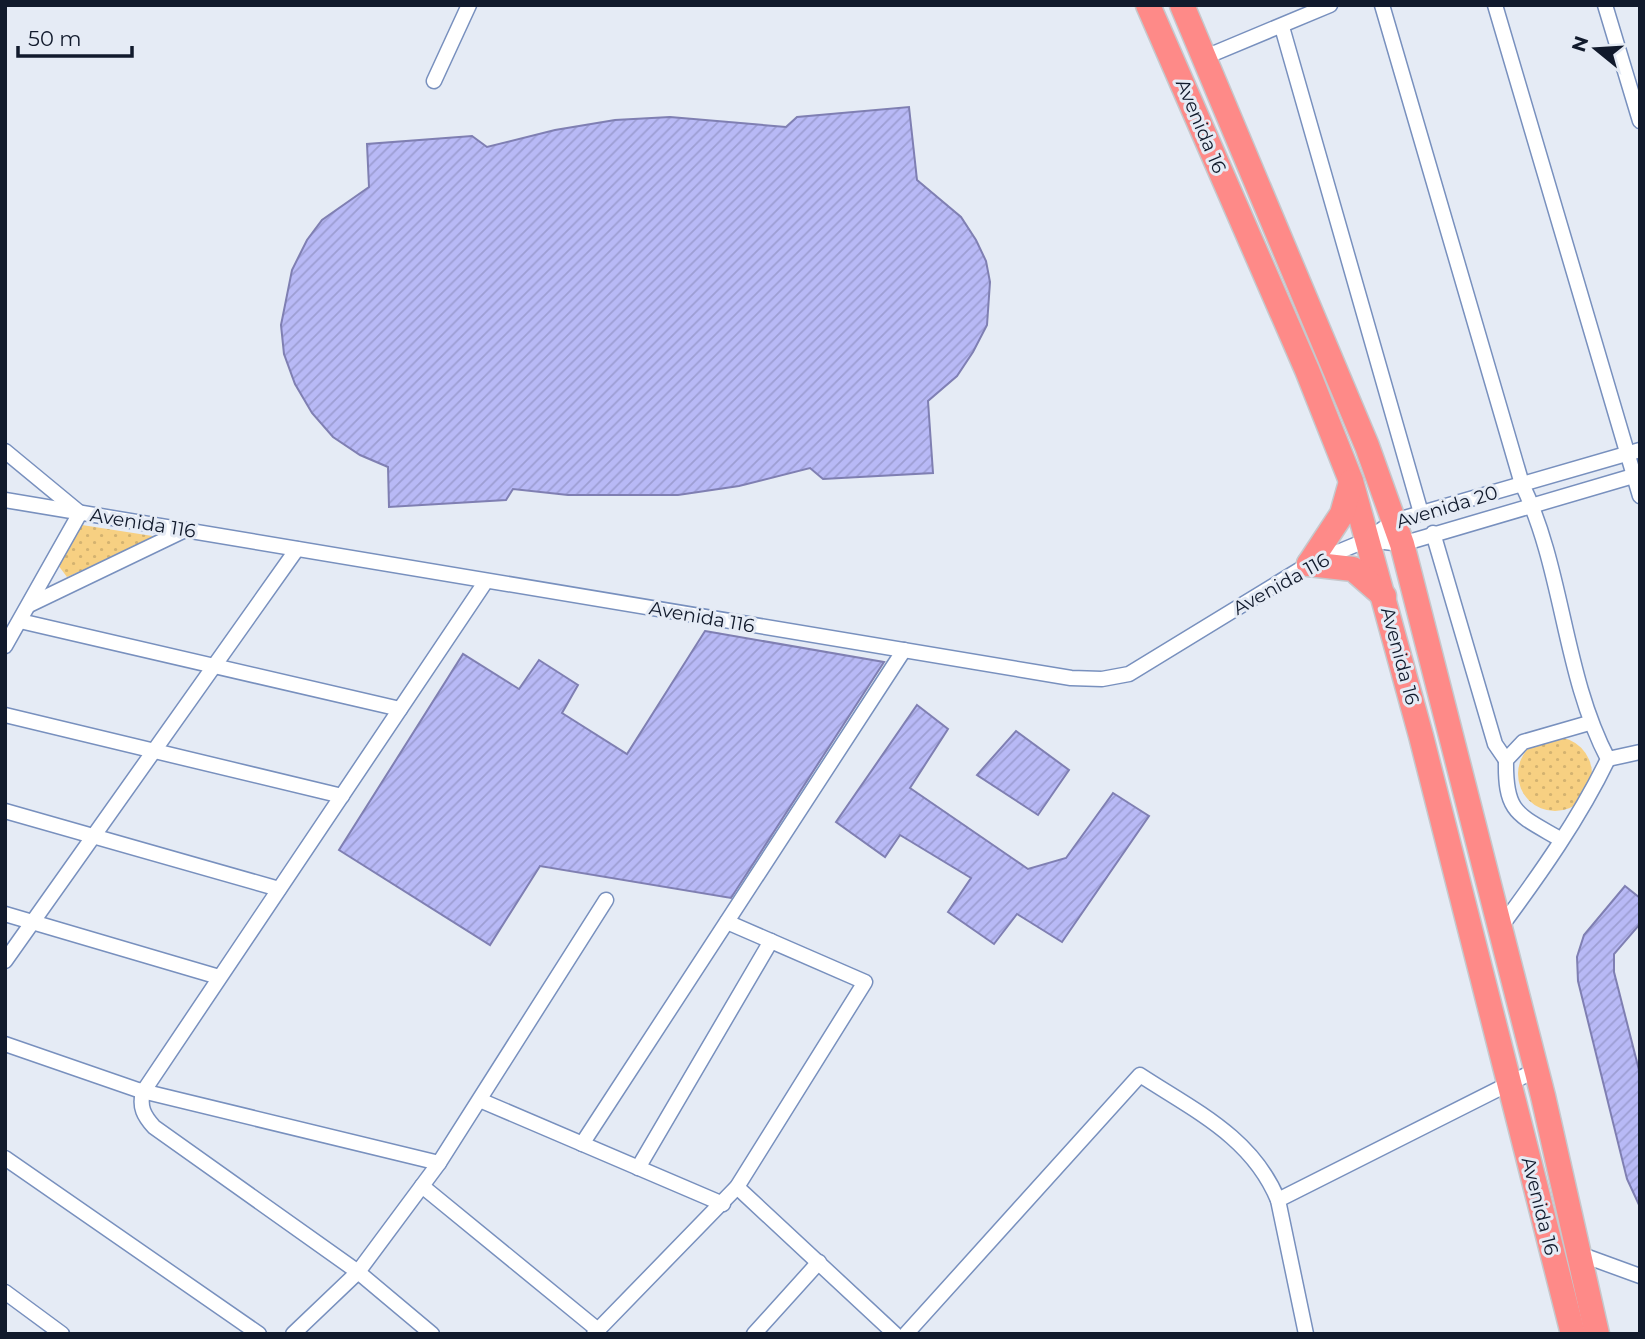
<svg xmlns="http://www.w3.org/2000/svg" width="1645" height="1339" font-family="Montserrat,sans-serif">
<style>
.grass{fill:url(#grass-dots)}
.building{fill:url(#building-hatch);stroke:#7f7fb2;stroke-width:2}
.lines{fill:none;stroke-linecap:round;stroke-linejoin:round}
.minor-casing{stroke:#7890be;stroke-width:17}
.trunk-casing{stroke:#c6c8cc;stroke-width:27}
.minor{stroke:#fff;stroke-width:14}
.trunk{stroke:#fe8a88;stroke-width:24}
.labels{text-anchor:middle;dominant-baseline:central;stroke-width:6;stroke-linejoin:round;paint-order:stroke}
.street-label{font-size:19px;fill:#111a2c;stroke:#e5ebf5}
</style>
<defs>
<pattern id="grass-dots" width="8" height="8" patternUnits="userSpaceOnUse" patternTransform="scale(1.75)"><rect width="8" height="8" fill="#f7d082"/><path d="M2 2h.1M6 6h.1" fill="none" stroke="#d3b270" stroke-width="1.8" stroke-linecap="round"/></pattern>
<pattern id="building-hatch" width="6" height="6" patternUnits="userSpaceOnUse" patternTransform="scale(1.75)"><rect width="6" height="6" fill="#b8b9f6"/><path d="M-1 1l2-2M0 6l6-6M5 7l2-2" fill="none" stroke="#9d9ed3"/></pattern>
</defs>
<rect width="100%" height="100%" fill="#e5ebf5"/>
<g class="grass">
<polygon points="82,525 159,537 67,577 58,565"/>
<circle cx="1555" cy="774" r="37"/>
</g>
<g class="building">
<polygon points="909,107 917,180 961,217 976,240 986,261 990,282 987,325 973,352 957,376 928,401 933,473 823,479 810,468 739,486 678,495 568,495 513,489 506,500 389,507 388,467 360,455 333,437 312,413 295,384 284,354 281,325 292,270 307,240 322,220 369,187 367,144 472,136 487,147 555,130 615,120 670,117 786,127 797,117"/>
<polygon points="705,631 884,662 731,898 540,866 490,945 339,850 463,654 519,689 539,660 578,685 562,713 627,754"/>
<polygon points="917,705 948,729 910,788 1028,869 1066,858 1113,793 1149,816 1062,942 1017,914 994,944 948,912 971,878 900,835 885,857 836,822"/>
<polygon points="1016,731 1069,770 1038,815 977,775"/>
<polygon points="1625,886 1640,898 1640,924 1614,954 1614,972 1640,1074 1640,1207 1627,1179 1578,981 1577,957 1584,935"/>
</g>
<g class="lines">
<defs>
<g id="minor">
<path d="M1382,5L1522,484C1564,571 1563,673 1608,759C1579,819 1540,874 1500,928"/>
<polyline points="1495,5 1640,496"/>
<polyline points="1605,5 1640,121"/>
<polyline points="1282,27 1421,513"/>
<polyline points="1203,58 1330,5"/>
<polyline points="434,81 469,5"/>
<polyline points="5,451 80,513 5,646"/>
<polyline points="5,500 1071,678 1102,679 1129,674 1309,564 1367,540 1394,521 1640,450"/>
<polyline points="1433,533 1495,744 1506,760"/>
<polyline points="1367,540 1402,544 1640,474"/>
<polyline points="29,605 185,530"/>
<polyline points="20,621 400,709"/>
<polyline points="5,715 342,796"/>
<polyline points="1608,759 1640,752"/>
<polyline points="5,811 279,889"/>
<path d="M1560,839C1517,814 1505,813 1506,760L1523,742L1589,723"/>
<polyline points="5,914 219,977"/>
<polyline points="5,961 297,549"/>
<polyline points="5,1044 138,1090 439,1163"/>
<polyline points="482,1101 723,1204"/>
<polyline points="582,1144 904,650"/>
<polyline points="5,1158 259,1334"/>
<polyline points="638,1168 771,941"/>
<polyline points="422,1186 598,1330"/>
<polyline points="737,1187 895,1334"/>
<polyline points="1577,1253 1640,1276"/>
<polyline points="5,1292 62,1334"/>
<polyline points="293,1334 358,1272 439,1163 606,900"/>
<path d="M432,1334L358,1272L154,1127C144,1116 139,1107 143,1092L486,581"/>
<polyline points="594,1334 737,1187 865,982 727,922"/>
<polyline points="754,1334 819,1262"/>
<path d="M906,1334L1140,1075C1195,1111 1252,1137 1278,1200"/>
<polyline points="1306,1334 1278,1200 1536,1070"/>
</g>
<g id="trunk">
<polyline points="1148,5 1307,370 1351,481 1421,736 1573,1334"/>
<polyline points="1182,5 1367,446 1402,544 1543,1096 1597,1334"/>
<polyline points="1309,564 1342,514 1351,482"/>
<polyline points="1309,564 1353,569 1384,596"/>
</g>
</defs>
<use href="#minor" class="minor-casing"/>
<use href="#trunk" class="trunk-casing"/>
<use href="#minor" class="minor"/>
<use href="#trunk" class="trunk"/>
</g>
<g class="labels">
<g class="street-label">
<text transform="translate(1201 126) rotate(67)">Avenida 16</text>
<text transform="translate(1447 507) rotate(-17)">Avenida 20</text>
<text transform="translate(143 523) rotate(9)">Avenida 116</text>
<text transform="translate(1281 584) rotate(-29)">Avenida 116</text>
<text transform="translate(702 617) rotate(10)">Avenida 116</text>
<text transform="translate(1400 656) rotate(75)">Avenida 16</text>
<text transform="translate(1540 1206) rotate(76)">Avenida 16</text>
</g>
</g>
<rect width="1645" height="1339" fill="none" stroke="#111a2c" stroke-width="14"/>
<g transform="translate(1596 49) rotate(288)" stroke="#e5ebf5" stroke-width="5" paint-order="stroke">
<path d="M0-5L12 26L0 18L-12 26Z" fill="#111a2c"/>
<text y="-10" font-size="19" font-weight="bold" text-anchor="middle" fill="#111a2c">N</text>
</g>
<path d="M18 46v10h114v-10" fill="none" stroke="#111a2c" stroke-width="3.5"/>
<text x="28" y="46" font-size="21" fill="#111a2c" stroke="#e5ebf5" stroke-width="5" paint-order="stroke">50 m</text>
</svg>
